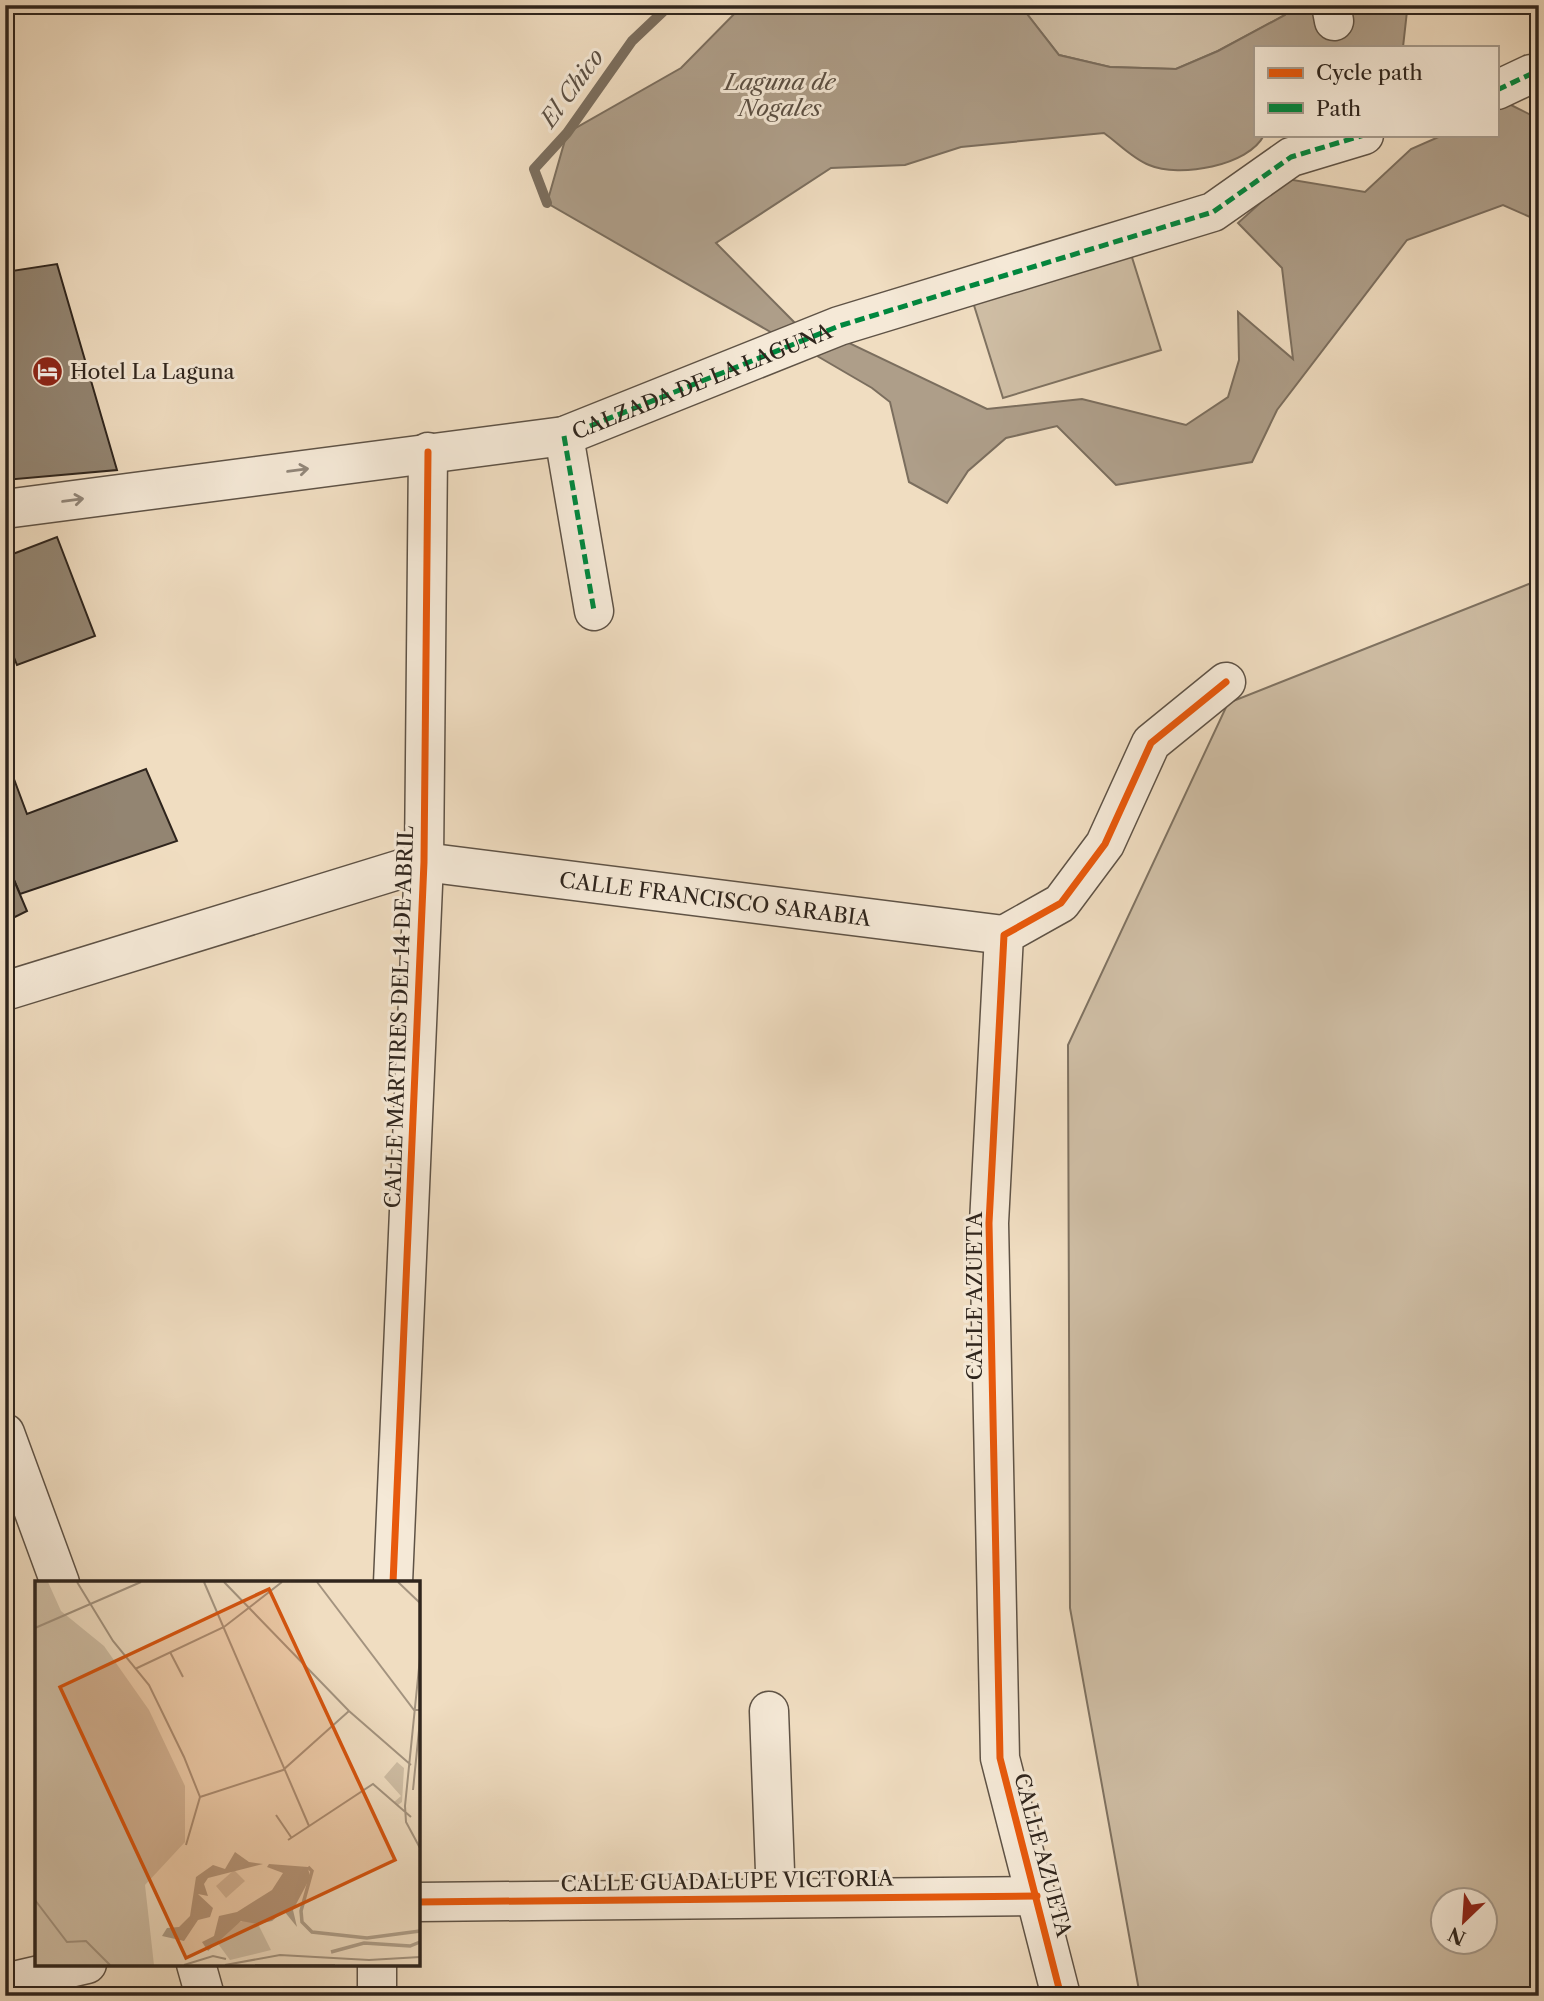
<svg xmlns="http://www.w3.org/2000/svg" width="1544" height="2001" font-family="'Libre Caslon Text',serif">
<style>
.green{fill:#cfbea5;stroke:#7f7261;stroke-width:2;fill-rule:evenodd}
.water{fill:#ae9e89;stroke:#7b6e5e;stroke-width:2}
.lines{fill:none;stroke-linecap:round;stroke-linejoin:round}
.stream{stroke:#7b6e5e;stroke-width:10}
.building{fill:#938572;stroke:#2f251d;stroke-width:2}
.street-casing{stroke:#5f5346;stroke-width:41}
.street{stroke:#f5e9d7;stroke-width:38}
.quiet{stroke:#00873e;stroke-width:5;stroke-dasharray:10 5;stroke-linecap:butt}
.cycleway-casing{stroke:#f5e9d7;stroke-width:11}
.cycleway{stroke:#e8590c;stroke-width:7}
.oneway{stroke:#92877a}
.labels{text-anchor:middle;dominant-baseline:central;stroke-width:6;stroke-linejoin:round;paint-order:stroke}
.poi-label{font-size:21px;fill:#2f251d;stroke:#f5e9d7;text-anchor:start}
.street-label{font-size:21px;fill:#2f251d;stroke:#f5e9d7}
.water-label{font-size:23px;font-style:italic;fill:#5b4f43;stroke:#f5e9d7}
.inset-river{fill:none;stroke:#ae9e89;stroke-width:3.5}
.inset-road{fill:none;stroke:#a3937f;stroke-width:2}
.view{fill:#d6540e;fill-opacity:0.15;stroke:#d6540e;stroke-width:3.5}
.inset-edge{fill:none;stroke:#2f251d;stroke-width:3.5}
</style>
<rect width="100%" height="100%" fill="#f0ddc1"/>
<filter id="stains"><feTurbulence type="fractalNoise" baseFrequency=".00286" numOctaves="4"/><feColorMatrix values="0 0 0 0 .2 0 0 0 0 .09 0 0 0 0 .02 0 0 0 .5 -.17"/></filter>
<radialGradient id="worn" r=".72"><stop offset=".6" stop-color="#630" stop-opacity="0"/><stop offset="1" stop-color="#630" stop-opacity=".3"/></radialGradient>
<g class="green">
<polygon points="1020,5 1292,5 1285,15 1218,51 1176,69 1110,67 1059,55"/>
<polygon points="1130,251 1161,350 1003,398 972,299"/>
<path d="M1539,580V1996H1140L1070,1608L1068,1045L1228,703ZM1442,1899H1484V1941H1442Z"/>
</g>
<g class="water">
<path d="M743,5H1020L1059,55L1110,67L1176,69L1218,51L1285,15L1292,5H1405L1407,11L1403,47H1255V135H1264C1249,166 1179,178 1149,165C1133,159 1118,143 1104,133L961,147L905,165L831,168L716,243L796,324L774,334L547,203L567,133L681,68Z"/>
<polygon points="1509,104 1539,119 1539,221 1503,205 1407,240 1277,410 1252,462 1116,485 1057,426 1006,438 968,471 947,503 909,482 890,402 872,388 812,353 843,340 987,409 1082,399 1186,425 1228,397 1239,360 1238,312 1293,359 1282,268 1238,223 1287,179 1365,192 1411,149 1443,135 1497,135 1497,110"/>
</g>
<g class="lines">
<polyline class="stream" points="547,203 534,169 567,133 632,41 670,5"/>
</g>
<g class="building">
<polygon points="57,264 117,470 5,480 5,272"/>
<polygon points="57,537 95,636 17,665 5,635 5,557"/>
<polygon points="8,763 27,814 146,769 177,841 20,894 5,859 5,764"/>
<polygon points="5,859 27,911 5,922"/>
</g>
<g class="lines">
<defs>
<g id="street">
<polyline points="1331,5 1334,21"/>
<polyline points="1497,90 1531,74"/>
<polyline points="564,436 594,611"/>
<path id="s1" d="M5,509L564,436L839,326L1213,212L1291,157L1364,135"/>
<path id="s2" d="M5,991L424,862L1004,935"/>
<polyline points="5,1433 60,1583"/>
<polyline points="393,1583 424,862 428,452"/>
<polyline points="769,1711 776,1898"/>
<polyline points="418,1902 1037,1896"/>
<polyline points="196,1964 205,1996"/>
<polyline points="5,1983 87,1964"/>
<polyline points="377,1996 377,1964"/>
<polyline points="1061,1996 1000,1758 989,1223 1004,935 1061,903 1105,844 1151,743 1226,682"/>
</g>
</defs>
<use href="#street" class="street-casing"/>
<use href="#street" class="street"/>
<g class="quiet">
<polyline points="1497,90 1531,74"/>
<polyline points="590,426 839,326 1213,212 1291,157 1364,135"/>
<polyline points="564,436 594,611"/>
</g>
<defs>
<g id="cycleway">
<polyline points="393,1583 424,862 428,452"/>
<polyline points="418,1902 1037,1896"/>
<polyline points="1061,1996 1000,1758 989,1223 1004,935 1061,903 1105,844 1151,743 1226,682"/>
</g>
</defs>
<use href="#cycleway" class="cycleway-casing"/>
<use href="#cycleway" class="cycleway"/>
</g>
<defs><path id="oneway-shaft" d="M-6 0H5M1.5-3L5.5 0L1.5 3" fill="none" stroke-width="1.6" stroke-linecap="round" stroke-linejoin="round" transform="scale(1.75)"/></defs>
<g class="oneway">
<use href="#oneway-shaft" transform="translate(298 470) rotate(-8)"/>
<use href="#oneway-shaft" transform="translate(73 500) rotate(-8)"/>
</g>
<defs>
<symbol id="hotel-disc" viewBox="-11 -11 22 22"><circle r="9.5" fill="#8f2418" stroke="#f5e9d7"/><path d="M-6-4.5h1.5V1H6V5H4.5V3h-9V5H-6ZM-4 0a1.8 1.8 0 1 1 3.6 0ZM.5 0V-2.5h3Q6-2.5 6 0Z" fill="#fff"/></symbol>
</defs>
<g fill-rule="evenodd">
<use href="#hotel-disc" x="30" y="354" width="35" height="35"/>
</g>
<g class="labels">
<g class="poi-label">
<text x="70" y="371">Hotel La Laguna</text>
</g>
<g class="street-label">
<text stroke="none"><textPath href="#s1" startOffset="712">CALZADA DE LA LAGUNA</textPath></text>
<text stroke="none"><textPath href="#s2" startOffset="732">CALLE FRANCISCO SARABIA</textPath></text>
<text transform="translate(399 1017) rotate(-88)">CALLE MÁRTIRES DEL 14 DE ABRIL</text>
<text transform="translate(974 1296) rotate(-90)">CALLE AZUETA</text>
<text transform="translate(1043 1855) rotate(75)">CALLE AZUETA</text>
<text transform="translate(727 1881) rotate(-1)">CALLE GUADALUPE VICTORIA</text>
</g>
<g class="water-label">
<text x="780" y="82">Laguna de<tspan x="780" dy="26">Nogales</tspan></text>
<text transform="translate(572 88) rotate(-54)">El Chico</text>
</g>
</g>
<g transform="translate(35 1581)">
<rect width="385" height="385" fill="#f0ddc1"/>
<path d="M0,1H13L26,30L69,65L114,129L150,205V261L110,304L119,384H0ZM362,181L369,187L367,221L363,224L359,221L366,215L349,196ZM199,289L210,300L191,317L181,305ZM213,338L223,343L236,369L195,379L184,364L185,358L197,344Z" fill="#cfbea5"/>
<path d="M200,271L214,281L228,283L173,297L169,303L173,315L163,313L178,327L175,336L163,339L149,360L127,355L132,347L144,346L155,335L161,296L178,284L190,288ZM234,283L273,286L275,297L258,329L262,346L249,330L237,340L223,343L206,340L173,370L167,361L179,355L184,335L202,331L237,309L248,292L232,286Z" fill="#ae9e89"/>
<path class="inset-river" d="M273,286L277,290L266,330L267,341L277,351L332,357L385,350M296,371L329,362L375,365L385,361"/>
<path class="inset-road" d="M42,1L78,60L114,104L149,176L165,216L151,264M169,1L274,245M189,1L314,130L376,184M282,1L379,129H385M363,1L385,22M0,47L106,1M135,71L148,96M385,77L370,225L371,241L385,267M100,88L189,46L247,1M378,209L385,139M165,216L248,189L314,130M241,234L256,256M253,259L338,203L376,236M0,319L32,361L51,360L75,384M149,384L178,375L191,378M190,384L245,374L334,379L385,376M220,384H300"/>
<path class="view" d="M234,8L360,279L151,377L25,106Z"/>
<rect width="385" height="385" class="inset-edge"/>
</g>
<rect width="1544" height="2001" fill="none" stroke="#f0ddc1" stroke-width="28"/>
<rect x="7" y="7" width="1530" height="1987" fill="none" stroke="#2f251d" stroke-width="3.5"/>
<rect x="14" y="14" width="1516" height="1973" fill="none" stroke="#2f251d" stroke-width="2"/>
<rect x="1254" y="46" width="245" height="91" fill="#f5e9d7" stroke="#a69b8d" stroke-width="2"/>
<rect x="1268" y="68" width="35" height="10" fill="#e8590c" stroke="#a69b8d" stroke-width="2"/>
<text x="1316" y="80" font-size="21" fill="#2f251d">Cycle path</text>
<rect x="1268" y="103" width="35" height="10" fill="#00873e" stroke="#a69b8d" stroke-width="2"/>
<text x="1316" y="116" font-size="21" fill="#2f251d">Path</text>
<g transform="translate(1464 1921) rotate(205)"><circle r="33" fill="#f5e9d7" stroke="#a69b8d" stroke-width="2"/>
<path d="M0-5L12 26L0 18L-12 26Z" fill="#8f2418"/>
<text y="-10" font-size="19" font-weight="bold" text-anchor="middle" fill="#2f251d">N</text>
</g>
<rect width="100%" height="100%" filter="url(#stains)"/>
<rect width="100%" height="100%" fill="url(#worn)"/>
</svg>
